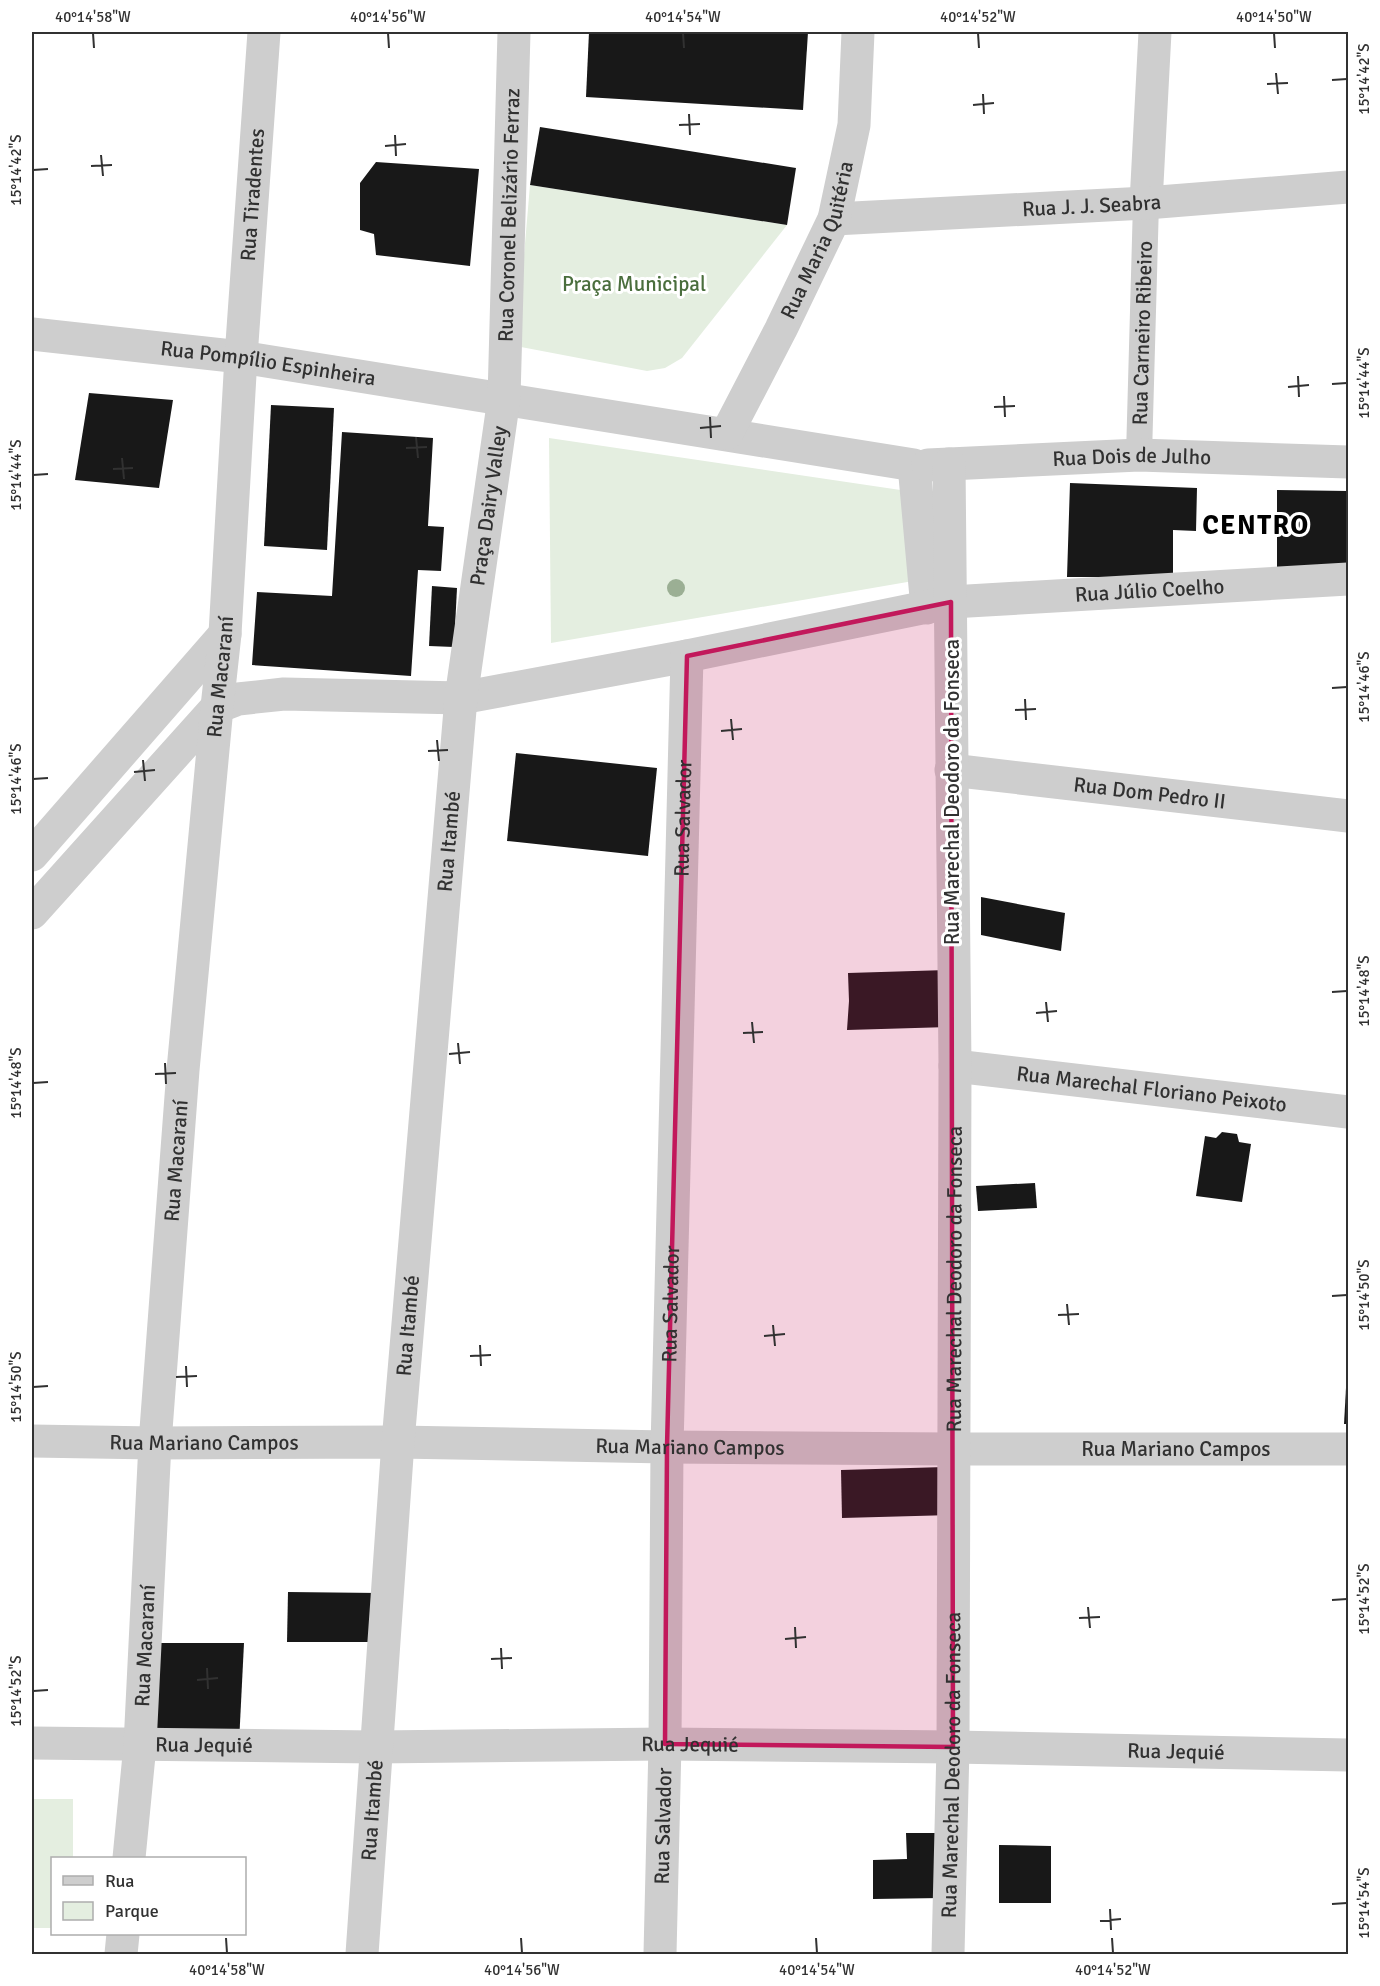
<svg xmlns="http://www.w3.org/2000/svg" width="1380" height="1986" font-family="Signika,sans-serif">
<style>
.green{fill:#e4eee0}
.building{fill:#181818}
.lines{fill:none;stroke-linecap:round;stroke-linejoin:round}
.pedestrian{stroke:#cecece;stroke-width:26}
.minor{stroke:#cecece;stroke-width:33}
.tree{fill:#9baf94}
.marked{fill:#c2185b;fill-opacity:0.2;stroke:#c2185b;stroke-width:4.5;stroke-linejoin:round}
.ticks{fill:none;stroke:#313131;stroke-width:2}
.labels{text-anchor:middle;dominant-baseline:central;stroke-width:6;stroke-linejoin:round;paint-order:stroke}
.street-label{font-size:21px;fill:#313131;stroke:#fff}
.park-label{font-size:21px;fill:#4a6e3d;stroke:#fff}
.district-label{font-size:27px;font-weight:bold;letter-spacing:1.5px;fill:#000;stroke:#fff}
.neatline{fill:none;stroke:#313131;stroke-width:2}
.ticks-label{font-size:15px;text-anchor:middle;fill:#313131}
</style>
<rect width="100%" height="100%" fill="#fff"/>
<g class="green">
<polygon points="530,185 787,225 682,358 665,368 647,371 521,347 518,326"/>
<polygon points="549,438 914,492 919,580 551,643"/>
<polygon points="32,1799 73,1799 73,1858 52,1858 52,1928 32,1928"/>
</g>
<g class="building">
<polygon points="589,32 808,32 803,110 586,97"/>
<polygon points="540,127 796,168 787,225 530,185"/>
<polygon points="376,162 479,169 470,266 376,255 374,234 360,230 360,183"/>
<polygon points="89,393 173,400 159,488 75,480"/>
<polygon points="271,405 334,408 327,550 264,546"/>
<polygon points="342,432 433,438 428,526 444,527 441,571 418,570 411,676 252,665 257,592 332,596"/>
<polygon points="1070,483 1197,488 1196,531 1173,530 1173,577 1067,577"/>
<polygon points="1277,490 1348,491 1348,571 1277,572"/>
<polygon points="432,586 457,588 454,647 429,646"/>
<polygon points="516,753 657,768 648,856 507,841"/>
<polygon points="981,897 1065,913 1061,951 981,935"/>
<polygon points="947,970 949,1027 847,1030 849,1001 848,973"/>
<polygon points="1222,1132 1237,1134 1239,1142 1251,1144 1242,1202 1196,1196 1205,1136 1216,1138"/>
<polygon points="1035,1183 1037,1208 978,1211 976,1186"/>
<polygon points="1347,1370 1348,1370 1348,1424 1344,1424"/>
<polygon points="945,1467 952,1515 842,1518 841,1470"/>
<polygon points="288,1592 379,1593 379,1642 287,1642"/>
<polygon points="158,1643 244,1643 239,1743 150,1741"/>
<polygon points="906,1833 941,1833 942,1898 873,1899 873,1860 907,1859"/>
<polygon points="999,1845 1051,1846 1051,1903 999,1903"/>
</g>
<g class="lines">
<path class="pedestrian" id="s1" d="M1139,455L1146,203"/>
<g class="minor">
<polyline points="1146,203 1155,32"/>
<path id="s2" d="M834,219L1146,203L1348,187"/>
<path id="s3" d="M32,334L241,357L914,465L927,608"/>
<path id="s4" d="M727,433L781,329L834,219L854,125L858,32"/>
<path id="s5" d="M928,465L1139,455L1348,462"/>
<path id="s6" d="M951,770L1348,816"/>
<polyline points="32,855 225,634"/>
<path id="s7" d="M32,913L217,707L238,699L284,694L461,698L687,656L951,602L1348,579"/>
<path id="s8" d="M955,1066L1348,1112"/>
<path id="s9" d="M32,1441L155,1443L398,1442L667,1447L952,1449H1348"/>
<path id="s10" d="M32,1743L375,1747L665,1744L953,1747L1348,1755"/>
<path id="s11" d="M129,1858L140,1745L155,1443L183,1070L217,707L225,634L241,357L264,32"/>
<polyline points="121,1954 123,1934"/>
<path id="s12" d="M362,1954L398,1442L461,698L504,398L514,32"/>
<path id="s13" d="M660,1954L665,1744L667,1447L687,656"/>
<path id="s14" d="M948,1954L953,1747L955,1066L949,464"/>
</g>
</g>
<circle class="tree" cx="676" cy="588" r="9"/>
<path class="marked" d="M951,602L953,1747L665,1744L667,1447L687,656Z"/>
<path class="ticks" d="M93,33L94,48M388,33L389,48M683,33L684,48M978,33L979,48M1274,33L1275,48M1276,73L1278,94M1332,80L1347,79M1267,84L1288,83M983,94L984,114M973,105L994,103M689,114L690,135M679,125L700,124M395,135L396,156M385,146L406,144M101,155L103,176M91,166L112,165M33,170L48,169M1298,376L1299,397M1332,384L1347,383M1288,387L1309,385M1004,396L1005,417M994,407L1015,406M710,417L711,438M700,428L721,426M416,437L418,458M406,448L427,447M122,458L124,479M113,469L133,468M33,475L48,474M1332,688L1347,687M1025,699L1026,720M1015,710L1036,709M731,719L733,740M721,731L742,729M437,740L439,761M428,751L448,750M143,760L145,781M134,772L155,770M33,779L48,778M1332,992L1347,991M1046,1002L1048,1022M1036,1013L1057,1011M752,1022L754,1043M743,1033L763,1032M458,1043L460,1064M449,1054L470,1052M165,1063L166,1084M155,1074L176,1073M33,1083L48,1082M1332,1296L1347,1295M1067,1304L1069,1325M1058,1315L1079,1314M773,1325L775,1346M764,1336L785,1334M480,1345L481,1366M470,1356L491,1355M186,1366L187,1387M176,1377L197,1376M33,1387L48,1386M1332,1600L1347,1599M1088,1607L1090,1628M1079,1618L1100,1617M795,1627L796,1648M785,1639L806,1637M501,1648L502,1669M491,1659L512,1658M207,1668L208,1689M197,1680L218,1678M33,1691L48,1690M1332,1904L1347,1903M1110,1909L1111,1930M1100,1921L1121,1919M226,1938L227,1953M521,1938L522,1953M816,1938L817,1953M1112,1938L1113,1953"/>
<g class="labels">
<g class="street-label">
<text stroke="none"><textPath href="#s11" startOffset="1668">Rua Tiradentes</textPath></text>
<text stroke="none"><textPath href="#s2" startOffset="258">Rua J. J. Seabra</textPath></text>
<text stroke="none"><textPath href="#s12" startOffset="1746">Rua Coronel Belizário Ferraz</textPath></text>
<text stroke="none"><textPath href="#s4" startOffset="214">Rua Maria Quitéria</textPath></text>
<text stroke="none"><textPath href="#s1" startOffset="122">Rua Carneiro Ribeiro</textPath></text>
<text stroke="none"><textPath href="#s3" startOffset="238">Rua Pompílio Espinheira</textPath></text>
<text stroke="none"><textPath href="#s5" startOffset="204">Rua Dois de Julho</textPath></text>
<text stroke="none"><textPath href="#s12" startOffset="1454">Praça Dairy Valley</textPath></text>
<text stroke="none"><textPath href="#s7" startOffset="1221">Rua Júlio Coelho</textPath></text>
<text stroke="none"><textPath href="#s11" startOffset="1185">Rua Macaraní</textPath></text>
<text transform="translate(952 792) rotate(-90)">Rua Marechal Deodoro da Fonseca</text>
<text stroke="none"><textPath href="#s6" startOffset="200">Rua Dom Pedro II</textPath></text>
<text stroke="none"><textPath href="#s13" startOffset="1136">Rua Salvador</textPath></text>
<text stroke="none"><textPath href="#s12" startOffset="1116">Rua Itambé</textPath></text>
<text stroke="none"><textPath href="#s8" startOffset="198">Rua Marechal Floriano Peixoto</textPath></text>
<text stroke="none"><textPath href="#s11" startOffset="699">Rua Macaraní</textPath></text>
<text stroke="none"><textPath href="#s14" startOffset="675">Rua Marechal Deodoro da Fonseca</textPath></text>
<text stroke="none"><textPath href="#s13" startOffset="650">Rua Salvador</textPath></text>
<text stroke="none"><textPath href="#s12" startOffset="630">Rua Itambé</textPath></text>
<text stroke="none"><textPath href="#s9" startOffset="172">Rua Mariano Campos</textPath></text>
<text stroke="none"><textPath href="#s9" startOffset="658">Rua Mariano Campos</textPath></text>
<text stroke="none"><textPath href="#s9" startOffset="1144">Rua Mariano Campos</textPath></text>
<text stroke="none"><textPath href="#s11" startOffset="213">Rua Macaraní</textPath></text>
<text stroke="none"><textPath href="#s10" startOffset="658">Rua Jequié</textPath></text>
<text stroke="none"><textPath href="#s10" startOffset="172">Rua Jequié</textPath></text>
<text stroke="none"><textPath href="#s10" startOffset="1144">Rua Jequié</textPath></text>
<text stroke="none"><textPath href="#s14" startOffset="189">Rua Marechal Deodoro da Fonseca</textPath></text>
<text stroke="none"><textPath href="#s12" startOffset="144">Rua Itambé</textPath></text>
<text stroke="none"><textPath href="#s13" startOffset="128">Rua Salvador</textPath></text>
</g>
<g class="park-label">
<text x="634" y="284">Praça Municipal</text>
</g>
<g class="district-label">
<text x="1256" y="525">CENTRO</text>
</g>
</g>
<rect width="1380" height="1986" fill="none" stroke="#ffffff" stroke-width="66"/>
<rect x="51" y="1857" width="195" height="78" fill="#ffffff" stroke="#adadad" stroke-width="1.5"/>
<rect x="63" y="1876" width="30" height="9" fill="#cecece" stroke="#adadad" stroke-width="1.5"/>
<text x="105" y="1887" font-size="18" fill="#313131">Rua</text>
<rect x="63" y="1902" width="30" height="18" fill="#e4eee0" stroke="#adadad" stroke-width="1.5"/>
<text x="105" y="1917" font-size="18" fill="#313131">Parque</text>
<rect x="33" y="33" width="1314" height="1920" class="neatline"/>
<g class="ticks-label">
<text x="93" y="22">40°14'58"W</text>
<text x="388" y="22">40°14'56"W</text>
<text x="683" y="22">40°14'54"W</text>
<text x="978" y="22">40°14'52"W</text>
<text x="1274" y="22">40°14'50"W</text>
<text transform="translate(1364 79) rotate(-90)" y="5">15°14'42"S</text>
<text transform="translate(16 170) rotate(-90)" y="5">15°14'42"S</text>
<text transform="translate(1364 383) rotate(-90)" y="5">15°14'44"S</text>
<text transform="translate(16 475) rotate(-90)" y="5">15°14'44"S</text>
<text transform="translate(1364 687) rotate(-90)" y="5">15°14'46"S</text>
<text transform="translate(16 779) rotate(-90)" y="5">15°14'46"S</text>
<text transform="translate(1364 991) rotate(-90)" y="5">15°14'48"S</text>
<text transform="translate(16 1083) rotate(-90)" y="5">15°14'48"S</text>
<text transform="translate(1364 1295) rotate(-90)" y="5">15°14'50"S</text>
<text transform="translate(16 1387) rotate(-90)" y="5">15°14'50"S</text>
<text transform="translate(1364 1599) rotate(-90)" y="5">15°14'52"S</text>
<text transform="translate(16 1691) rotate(-90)" y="5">15°14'52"S</text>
<text transform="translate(1364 1903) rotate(-90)" y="5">15°14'54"S</text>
<text x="227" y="1975">40°14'58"W</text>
<text x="522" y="1975">40°14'56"W</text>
<text x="817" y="1975">40°14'54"W</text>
<text x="1113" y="1975">40°14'52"W</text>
</g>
</svg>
